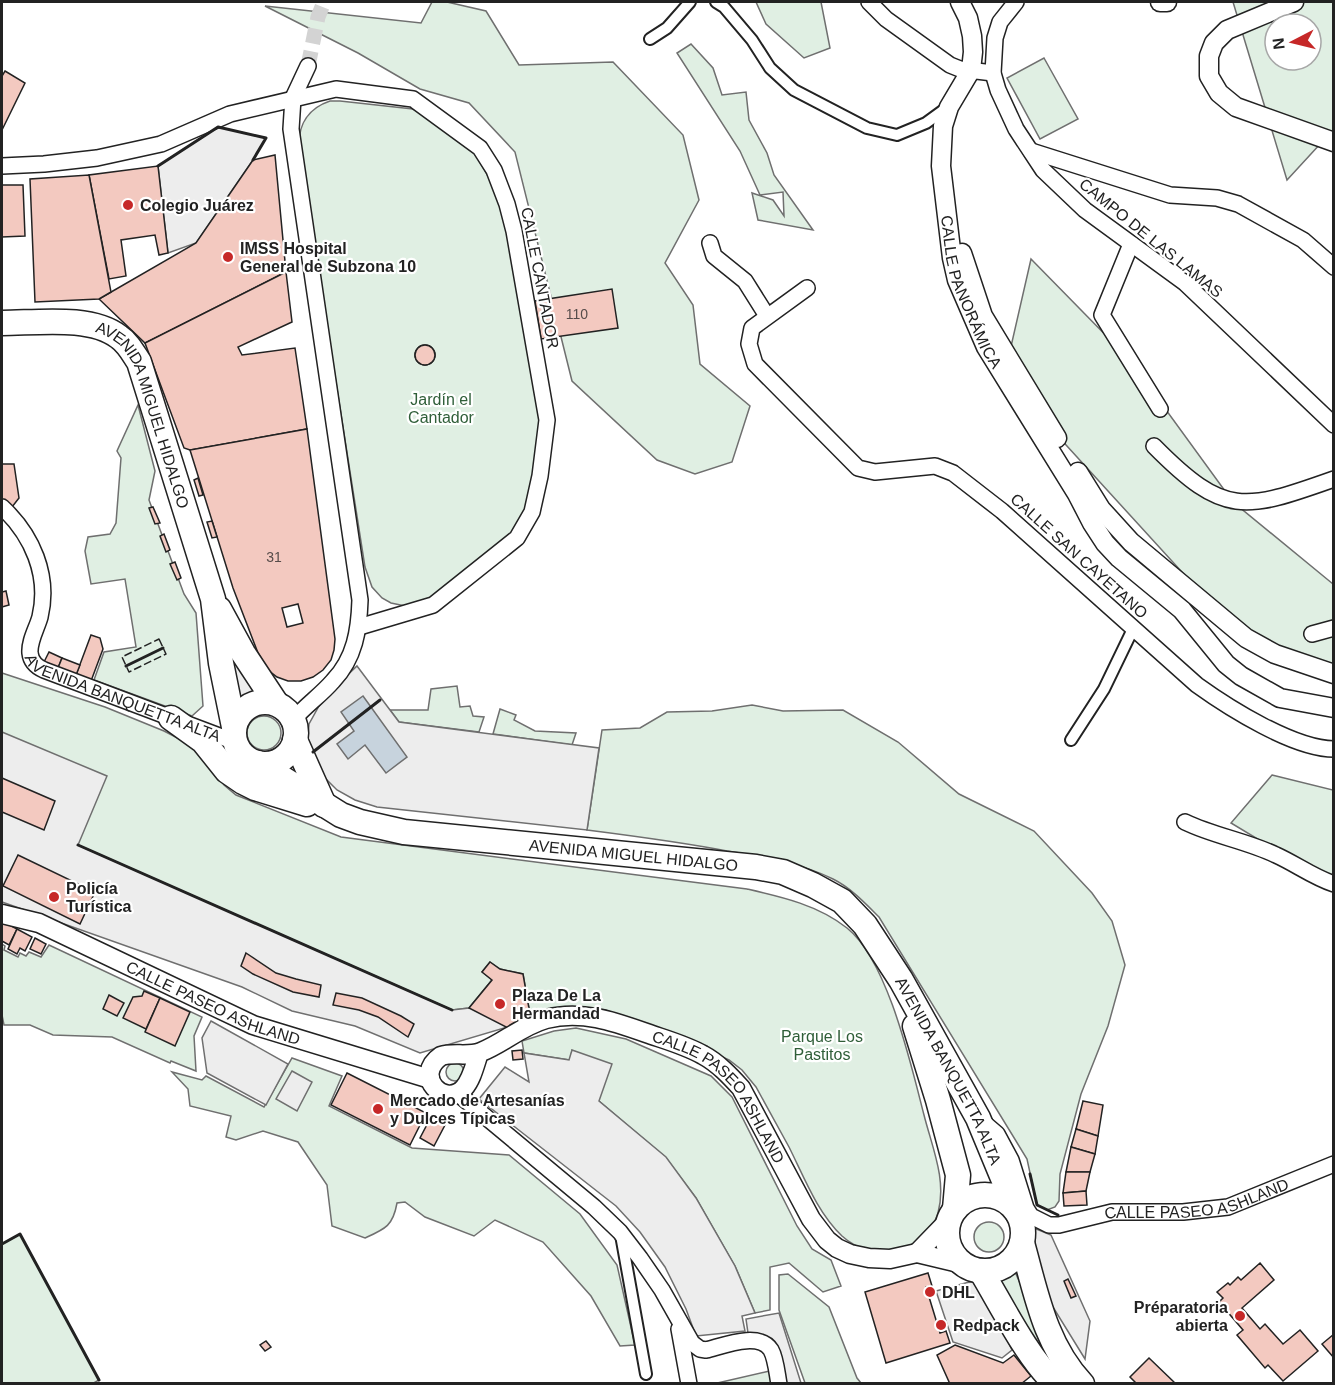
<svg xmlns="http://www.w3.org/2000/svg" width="1335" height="1385" font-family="Helvetica,sans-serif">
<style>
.green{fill:#e0efe3;stroke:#6f6f6f;stroke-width:1.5;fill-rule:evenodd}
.parking{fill:#ededed;stroke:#6f6f6f;stroke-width:1.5}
.water{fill:#c7d3dd;stroke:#6f6f6f;stroke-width:1.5}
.building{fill:#f3c9c0;stroke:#222;stroke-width:1.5;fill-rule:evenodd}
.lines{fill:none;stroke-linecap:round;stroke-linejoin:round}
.minor-tunnel{stroke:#d3d3d3;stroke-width:15;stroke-dasharray:15 8;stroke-linecap:butt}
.pedestrian-casing{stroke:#222;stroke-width:14}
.minor-casing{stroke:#222;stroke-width:18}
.tertiary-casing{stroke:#222;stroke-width:21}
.primary-casing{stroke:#222;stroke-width:27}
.pedestrian{stroke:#fff;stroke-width:10}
.minor{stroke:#fff;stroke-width:15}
.tertiary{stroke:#fff;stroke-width:18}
.primary{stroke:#fff;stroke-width:24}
.fence{stroke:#222;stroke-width:1.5;stroke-dasharray:8 3;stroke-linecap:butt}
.wall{stroke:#222;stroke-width:3}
.poi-dot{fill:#c62828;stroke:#fff;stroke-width:2}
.labels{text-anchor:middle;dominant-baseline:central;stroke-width:4.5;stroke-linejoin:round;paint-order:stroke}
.number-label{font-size:14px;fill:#564c4a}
.poi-label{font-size:16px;font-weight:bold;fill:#222;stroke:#fff;text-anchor:start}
.street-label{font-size:16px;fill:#222;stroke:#fff}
.park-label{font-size:16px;fill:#2f5e38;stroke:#fff}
</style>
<rect width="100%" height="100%" fill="#fff"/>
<g class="green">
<polygon points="432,2 447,2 486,11 519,65 613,62 683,135 699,200 665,263 693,305 700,364 750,406 732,462 695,474 657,460 572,381 515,152 469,103 420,89 358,53 265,6 421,23"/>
<polygon points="756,2 821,2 830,48 804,58 766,24"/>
<path d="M1233,2H1333V130L1287,180ZM1275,24H1311V60H1275Z"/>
<polygon points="691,44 713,68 722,95 746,92 749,120 767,153 774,175 813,230 758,220 752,193 773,200 784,216 783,192 760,195 740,151 677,53"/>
<polygon points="1044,58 1078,119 1040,139 1007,78"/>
<path d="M330,101H340L413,109L425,115L473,150L495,188L509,231L541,410L530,503L518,527L433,599L410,607L391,603L382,598L372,587L365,567L299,147C298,124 309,108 330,101Z"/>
<polygon points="1031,259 1129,359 1233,502 1333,584 1333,679 1233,628 1004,377"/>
<polygon points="138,405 155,471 149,500 184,594 196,613 203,706 192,716 94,680 104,652 136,647 125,579 91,584 85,551 88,537 110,534 116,523 121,458 117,451"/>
<path d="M2,673L105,707L164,731L199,749L224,785L236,795L341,837L747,889C782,897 818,905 847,928C888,961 911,1065 924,1115C932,1147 947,1180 938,1213C933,1231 914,1247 897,1252C880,1258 854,1247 842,1236C817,1212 804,1177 789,1147C778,1127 767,1107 756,1087L742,1070L729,1060L658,1029L605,1010L571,1011L531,1020L492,980L469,1008L452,1010L189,894L183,898L112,884L2,764Z"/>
<polygon points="457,686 460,707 470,706 473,716 484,717 479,732 399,722 390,710 428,710 431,689"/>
<path d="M752,705L783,711L843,710L898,742L959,794L1034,831L1092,893L1112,921L1125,965L1108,1026L1081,1094L1060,1174L1059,1201L1055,1207L1047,1210L1037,1205L1027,1159L879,917C865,903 851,888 833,879C801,863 763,857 727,851C681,842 634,836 587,830L602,730L640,728L667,712L712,711Z"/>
<polygon points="500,709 516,715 514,720 535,731 576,733 572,745 493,734"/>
<circle cx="264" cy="733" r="17"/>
<polygon points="1272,775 1333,790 1333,884 1231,823"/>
<polygon points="2,944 5,946 4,950 18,957 20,953 26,956 29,952 41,957 49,945 202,1017 194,1036 196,1071 171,1061 170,1063 112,1037 53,1035 30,1025 4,1025 2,1015"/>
<polygon points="576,1028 626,1039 711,1076 732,1097 797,1226 812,1249 831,1260 841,1286 823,1292 789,1263 770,1267 770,1310 755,1313 735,1266 696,1198 666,1158 599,1101 572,1051 570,1060 524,1053 522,1041 554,1031"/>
<path d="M292,1058L342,1076L329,1106L412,1148L509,1155L580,1214L617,1265L635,1345L620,1346L591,1296L543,1242L495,1220L474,1236L425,1217L405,1202L397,1203C393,1226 385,1229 365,1238L332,1226L327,1185L298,1142L263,1131L236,1140L226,1137L231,1116L190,1106L188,1089L172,1072L202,1080L206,1076L264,1107Z"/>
<circle cx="455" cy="1072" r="9"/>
<circle cx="989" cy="1237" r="15"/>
<polygon points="20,1234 99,1380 92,1384 2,1383 2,1244"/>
<polygon points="1013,1267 1049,1350 1046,1353 1024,1326 996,1275"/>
<polygon points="788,1274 829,1307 857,1378 861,1383 805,1383 779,1310 779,1275"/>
<polygon points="774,1370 777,1384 713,1384"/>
</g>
<g class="parking">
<polygon points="218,127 266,138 253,160 196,243 168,253 158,166"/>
<polygon points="225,629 256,696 236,707"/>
<polygon points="357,666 399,722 599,748 587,830 377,807 355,800 337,790 324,777 309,747 308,736 309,724 319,706 334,688"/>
<polygon points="2,732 107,776 78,845 452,1010 469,1008 492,980 482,972 490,962 500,969 523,974 531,1020 420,1053 355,1026 292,1011 242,987 2,902"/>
<polygon points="211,1021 288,1064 266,1105 207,1073 202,1038"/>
<polygon points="572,1050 612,1064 599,1101 666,1157 696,1198 735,1266 755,1313 742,1316 745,1331 696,1336 686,1309 665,1267 640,1232 616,1206 479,1099 505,1067 529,1082 524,1053 569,1060"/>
<polygon points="292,1071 312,1082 297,1111 276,1099"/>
<polygon points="1029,1226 1051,1235 1090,1321 1085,1359 1048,1299"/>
<polygon points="977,1280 1012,1350 1002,1358 953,1342 936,1291"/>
<polygon points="779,1313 801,1383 784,1383 774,1344 748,1333 746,1319"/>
</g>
<polygon class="water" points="363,696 407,757 386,773 365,745 348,759 337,744 354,731 341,712"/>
<g class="building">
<polygon points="5,71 25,83 2,130 2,76"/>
<polygon points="275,155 286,272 145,343 99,299 196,243 253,160"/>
<polygon points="158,166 168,253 159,255 155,235 121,240 126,276 109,279 89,175"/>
<polygon points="89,175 111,292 99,299 35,302 30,179"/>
<polygon points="2,185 23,185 25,236 2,237"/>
<polygon points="286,272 292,322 238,347 242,355 295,348 307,429 190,450 184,448 145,343"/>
<polygon points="612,289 618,328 541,339 535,301"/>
<circle cx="425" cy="355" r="10"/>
<circle cx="425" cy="355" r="10"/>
<path d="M307,429L335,639L334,650L331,660L323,670L313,677L301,681H288L277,677L268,670L258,653L233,588L190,450ZM298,604L303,623L287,627L282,608Z"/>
<polygon points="2,464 14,464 19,498 12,507 2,499"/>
<polygon points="198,478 203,495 199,496 194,480"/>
<polygon points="153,507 160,523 155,524 149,508"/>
<polygon points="212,521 217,537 212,538 207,522"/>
<polygon points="164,534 170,550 166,552 160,536"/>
<polygon points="175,562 181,578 177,580 170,564"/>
<polygon points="6,591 9,605 2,607 2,592"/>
<polygon points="91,635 100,638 103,649 91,681 76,675"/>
<polygon points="49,652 62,658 58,668 44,662"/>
<polygon points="62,658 80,665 76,675 58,668"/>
<polygon points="2,778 55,801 44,830 2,812"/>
<polygon points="18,855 95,892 80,924 3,886"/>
<polygon points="2,921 17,929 9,945 2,941"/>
<polygon points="17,929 32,937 25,951 20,948 17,954 8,949"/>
<polygon points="35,938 46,944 41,954 30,949"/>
<polygon points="246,953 276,973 296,979 321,985 319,997 293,992 253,974 241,966"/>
<polygon points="490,962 500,969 523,974 531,1020 508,1028 469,1008 492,980 482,972"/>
<polygon points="144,991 160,998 146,1029 123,1018 133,997 142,996"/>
<polygon points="336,993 362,998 401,1016 414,1024 408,1037 378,1017 359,1010 333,1005"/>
<polygon points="109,995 124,1003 117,1016 103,1009"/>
<polygon points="160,998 190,1012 175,1046 145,1032"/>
<polygon points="522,1050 523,1059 513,1060 512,1051"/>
<polygon points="347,1073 426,1113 410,1145 331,1105"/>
<polygon points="1083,1101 1103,1105 1098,1136 1076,1129"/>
<polygon points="431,1117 445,1125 434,1146 420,1138"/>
<polygon points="1076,1129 1098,1136 1095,1154 1071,1147"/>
<polygon points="1071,1147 1095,1154 1090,1172 1066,1172"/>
<polygon points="1066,1172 1090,1172 1086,1191 1063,1193"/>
<polygon points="1086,1191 1087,1205 1064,1206 1063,1193"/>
<polygon points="1260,1263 1274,1280 1242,1308 1260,1329 1265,1324 1283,1344 1300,1330 1318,1351 1283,1381 1268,1365 1265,1368 1237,1335 1243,1330 1219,1302 1223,1298 1217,1292 1228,1283 1230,1285 1238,1277 1241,1280"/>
<polygon points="928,1273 932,1286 926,1287 940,1333 946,1331 950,1343 886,1363 865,1292"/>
<polygon points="1068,1279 1076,1296 1071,1298 1064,1281"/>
<polygon points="1334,1334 1334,1358 1322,1344"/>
<polygon points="266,1341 271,1347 265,1351 260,1345"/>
<polygon points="955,1345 1003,1363 1014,1355 1031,1376 1021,1384 950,1384 937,1355"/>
<polygon points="1149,1358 1176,1384 1137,1384 1130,1377"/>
</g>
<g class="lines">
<polyline class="minor-tunnel" points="308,66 318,17 324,2"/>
<defs>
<g id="pedestrian">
<polyline points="716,2 724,7 752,40 770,68 794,90 867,128 897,135 926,123 948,107"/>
<polyline points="650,39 667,28 690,2"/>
<polyline points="1071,740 1104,689 1133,629"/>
<polyline points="621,1235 646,1374"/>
</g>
<g id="minor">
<polyline points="869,2 886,19 950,65 960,69 993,73"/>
<polyline points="1016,2 1000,22 995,38 993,73 998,90 1016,129 1043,170 1085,210 1185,283 1334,425"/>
<polyline points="1031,151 1170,195 1217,198 1238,204 1303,240 1334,267"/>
<polyline points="2,166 44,164 97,158 161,144 230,114 336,89 413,99 480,148 494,170 507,204 514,231 547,420 540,476 532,512 517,538 433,605 359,627"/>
<polyline points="710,243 714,256 745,281 767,316"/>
<polyline points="1131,244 1102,315 1160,409"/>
<path d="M807,288L752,328L749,344L755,364L858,468L875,472L935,466L953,473L1002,511L1197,685C1229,708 1294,749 1334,749"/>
<path d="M1154,446C1224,517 1244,511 1334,479"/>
<path id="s1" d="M2,507C32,535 50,575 40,617C37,628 29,641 30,653C31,662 37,667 44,670L235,742"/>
<polyline points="1312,634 1334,628"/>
<path d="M293,720C305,706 321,695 333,681C355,658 359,630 360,600L291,129L293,98L308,66"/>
<path d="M1185,822C1214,836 1247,841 1276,855C1296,864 1313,877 1334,884"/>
<path d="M457,1093L594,1207L620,1232L640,1258L662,1290L692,1343L700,1349L706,1350C723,1346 759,1331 771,1350C776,1359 777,1374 779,1384"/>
<path id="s2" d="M983,1122L997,1134L1011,1160L1026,1208L1031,1216L1049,1225H1059L1112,1212H1183L1228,1207L1334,1164"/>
<polyline points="679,1329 689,1384"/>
</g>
<g id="tertiary">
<path id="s3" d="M960,2L968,18L972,36L973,52L971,70L949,107L943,126L941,166L952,258L957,280L986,347L1077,494L1092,523L1105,543L1119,558L1182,610L1226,664L1241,676L1280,698L1334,708"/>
<polyline points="1160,2 1167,2"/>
<polyline points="1294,2 1227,30 1214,43 1209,56 1209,76 1219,93 1236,107 1334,142"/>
<polyline points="962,253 983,316 1057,438"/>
<polyline points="1078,472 1101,509 1131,542 1246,638 1275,654 1334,674"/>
<path id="s4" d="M2,914L39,923L253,1025L430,1079"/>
<path id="s5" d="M479,1053C475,1064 472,1079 464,1088C445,1109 412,1076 441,1056C453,1052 469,1057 481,1052C504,1043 521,1026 546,1019C583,1009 618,1023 652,1035C670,1041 687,1046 703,1055C718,1063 730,1076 741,1088L811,1219L827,1240L837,1248L850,1254L869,1258L890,1259L917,1253L963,1264"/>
<polyline points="917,1253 949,1220"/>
</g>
<g id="primary">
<path id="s6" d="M2,323C36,323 91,315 119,337C128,343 133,353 139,362L213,599L221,663L234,727"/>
<polyline points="219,609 243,653 276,703"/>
<circle cx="265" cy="733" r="31"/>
<polyline points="171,718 203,741 227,771 243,782 255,788 307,804"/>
<polyline points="295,740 324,805"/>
<path id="s7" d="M258,763L341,815L360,822L404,832L756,867L783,872L813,885L842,901L865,925L901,980L978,1118L1017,1212"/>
<polyline points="915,1026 938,1100 958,1175 955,1209"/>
<circle cx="985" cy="1233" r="38"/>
<path d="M1022,1243C1036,1293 1045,1345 1082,1384"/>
<path d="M981,1271C1001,1304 1028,1359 1056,1384"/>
</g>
</defs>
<use href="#pedestrian" class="pedestrian-casing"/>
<use href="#minor" class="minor-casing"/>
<use href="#tertiary" class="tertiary-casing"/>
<use href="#primary" class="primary-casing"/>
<use href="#pedestrian" class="pedestrian"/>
<use href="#minor" class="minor"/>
<use href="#tertiary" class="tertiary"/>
<use href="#primary" class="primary"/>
<polygon class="fence" points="159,639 166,654 129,672 122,657"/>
<g class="wall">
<polyline points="158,166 218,127 266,138 253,160"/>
<polyline points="126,666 163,648"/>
<polyline points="313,752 380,700"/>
<polyline points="78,845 452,1010"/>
<polyline points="1030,1174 1037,1205 1058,1215"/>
<polyline points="2,1244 20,1234 99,1380"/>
</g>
</g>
<g class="poi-dot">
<circle cx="128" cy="205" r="6"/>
<circle cx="228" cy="257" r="6"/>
<circle cx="54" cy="897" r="6"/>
<circle cx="500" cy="1004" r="6"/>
<circle cx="378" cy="1109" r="6"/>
<circle cx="930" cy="1292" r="6"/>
<circle cx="1240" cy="1316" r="6"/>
<circle cx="941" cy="1325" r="6"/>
</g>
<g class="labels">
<g class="number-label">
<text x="577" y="314">110</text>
<text x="274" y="557">31</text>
</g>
<g class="poi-label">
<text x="140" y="205">Colegio Juárez</text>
<text x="240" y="248">IMSS Hospital<tspan x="240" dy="18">General de Subzona 10</tspan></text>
<text x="66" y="888">Policía<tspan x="66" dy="18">Turística</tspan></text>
<text x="512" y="995">Plaza De La<tspan x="512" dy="18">Hermandad</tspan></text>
<text x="390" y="1100">Mercado de Artesanías<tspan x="390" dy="18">y Dulces Típicas</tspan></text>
<text x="942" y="1292">DHL</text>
<text x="1228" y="1307" text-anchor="end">Préparatoria<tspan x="1228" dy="18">abierta</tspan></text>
<text x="953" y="1325">Redpack</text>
</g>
<g class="street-label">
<text transform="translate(1151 238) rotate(39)">CAMPO DE LAS LAMAS</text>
<text transform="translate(540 278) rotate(79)">CALLE CANTADOR</text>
<text stroke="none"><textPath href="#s3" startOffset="304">CALLE PANORÁMICA</textPath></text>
<text stroke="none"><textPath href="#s6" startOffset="200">AVENIDA MIGUEL HIDALGO</textPath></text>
<text transform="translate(1079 556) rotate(42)">CALLE SAN CAYETANO</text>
<text stroke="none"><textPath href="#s1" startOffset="266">AVENIDA BANQUETTA ALTA</textPath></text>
<text stroke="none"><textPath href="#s7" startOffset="394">AVENIDA MIGUEL HIDALGO</textPath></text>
<text stroke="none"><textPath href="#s4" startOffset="230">CALLE PASEO ASHLAND</textPath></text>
<text stroke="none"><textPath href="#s7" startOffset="812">AVENIDA BANQUETTA ALTA</textPath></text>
<text stroke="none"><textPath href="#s5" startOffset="426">CALLE PASEO ASHLAND</textPath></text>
<text stroke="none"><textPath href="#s2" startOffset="279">CALLE PASEO ASHLAND</textPath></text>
</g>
<g class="park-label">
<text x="441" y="399">Jardín el<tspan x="441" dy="18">Cantador</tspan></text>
<text x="822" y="1036">Parque Los<tspan x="822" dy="18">Pastitos</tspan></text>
</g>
</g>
<rect width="1335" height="1385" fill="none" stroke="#222222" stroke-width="6"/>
<g transform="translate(1293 42) rotate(263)"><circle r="28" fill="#ffffff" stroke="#a7a7a7" stroke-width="1.5"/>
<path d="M0-4.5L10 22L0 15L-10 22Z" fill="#c62828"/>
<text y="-9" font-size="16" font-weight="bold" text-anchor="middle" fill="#222222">N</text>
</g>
</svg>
